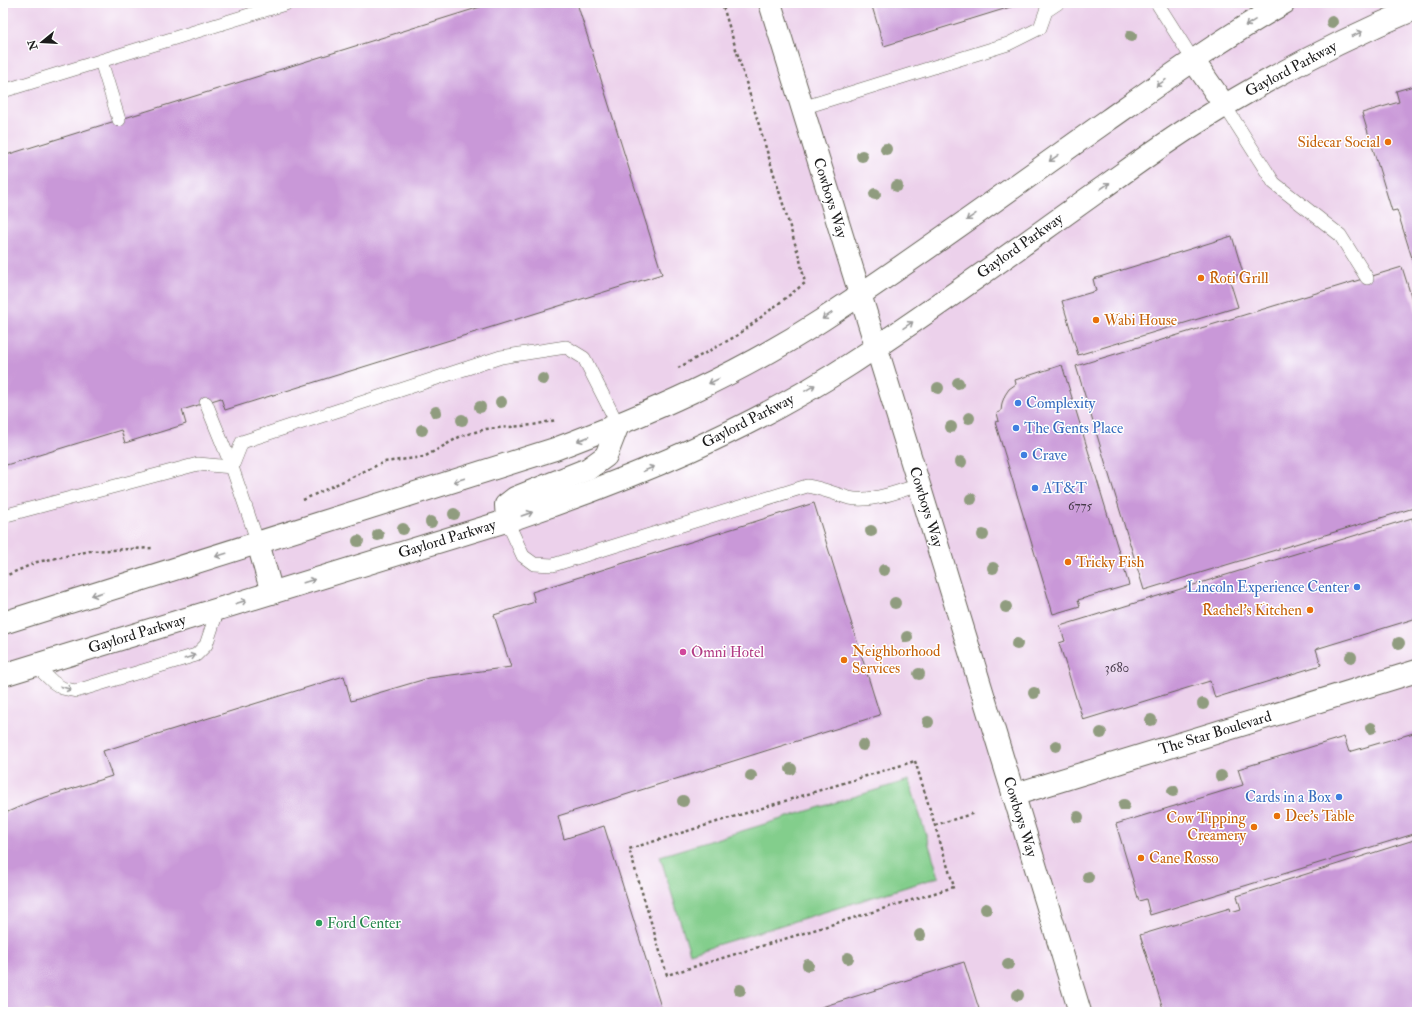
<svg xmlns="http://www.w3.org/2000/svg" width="1420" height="1015" font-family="'IM FELL Double Pica',serif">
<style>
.built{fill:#ecd1eb}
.green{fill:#83ce8c;stroke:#507554}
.building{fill:#c998d8}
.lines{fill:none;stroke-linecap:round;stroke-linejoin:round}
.service-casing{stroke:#646155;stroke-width:14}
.minor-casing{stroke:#646155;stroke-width:24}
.tertiary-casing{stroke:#646155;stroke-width:24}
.path{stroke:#646155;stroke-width:2.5;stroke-dasharray:3 3;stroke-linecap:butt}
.service{stroke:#fff;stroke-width:13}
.minor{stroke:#fff;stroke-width:22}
.tertiary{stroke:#fff;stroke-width:22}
.tree{fill:#909c7f}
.oneway{stroke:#999}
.food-dot{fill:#e8710a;stroke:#fff;stroke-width:1.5}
.shop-dot{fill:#3f7fe0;stroke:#fff;stroke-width:1.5}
.hotel-dot{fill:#d1479c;stroke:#fff;stroke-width:1.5}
.leisure-dot{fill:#2e9e5b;stroke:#fff;stroke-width:1.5}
.labels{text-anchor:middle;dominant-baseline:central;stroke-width:3;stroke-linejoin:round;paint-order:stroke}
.number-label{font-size:13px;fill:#473b4b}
.street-label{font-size:15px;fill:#1c1c1c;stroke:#fff}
.food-label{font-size:15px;fill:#c56008;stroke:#fff;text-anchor:start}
.shop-label{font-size:15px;fill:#366cbe;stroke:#fff;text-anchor:start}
.hotel-label{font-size:15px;fill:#b23c85;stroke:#fff;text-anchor:start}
.leisure-label{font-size:15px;fill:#27864d;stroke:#fff;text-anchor:start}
</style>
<rect width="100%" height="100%" fill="#fff"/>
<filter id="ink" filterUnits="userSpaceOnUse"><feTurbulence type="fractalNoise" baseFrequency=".025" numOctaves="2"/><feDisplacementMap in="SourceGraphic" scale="8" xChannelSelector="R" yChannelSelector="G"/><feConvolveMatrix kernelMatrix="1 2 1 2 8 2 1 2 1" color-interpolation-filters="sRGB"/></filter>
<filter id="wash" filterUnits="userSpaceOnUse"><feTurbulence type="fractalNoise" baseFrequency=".012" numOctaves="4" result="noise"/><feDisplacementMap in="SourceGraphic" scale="16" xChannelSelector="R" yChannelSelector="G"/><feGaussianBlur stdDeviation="0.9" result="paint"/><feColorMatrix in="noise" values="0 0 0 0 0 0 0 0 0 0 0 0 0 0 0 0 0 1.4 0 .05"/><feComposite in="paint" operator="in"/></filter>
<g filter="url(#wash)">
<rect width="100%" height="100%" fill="#ebe1c0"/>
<rect class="built" x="3" y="3" width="1414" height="1009"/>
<polygon class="green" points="909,780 939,877 690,953 660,856"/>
<g id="blocks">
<g class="building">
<polygon points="493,3 577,3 662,274 225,410 221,398 182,410 186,424 125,443 121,430 3,466 3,156"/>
<polygon points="871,3 1017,3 1017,5 884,46"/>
<polygon points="1417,85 1417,274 1397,210 1392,211 1362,113 1399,102 1396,91"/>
<polygon points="1232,236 1243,273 1229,278 1238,307 1078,355 1062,301 1096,291 1093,279"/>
<polygon points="1402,267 1417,315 1417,507 1144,590 1076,366"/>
<polygon points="1062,365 1129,585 1078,600 1080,606 1053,614 995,422 999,421 997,413 1001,411 1002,403 1005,395 1009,389 1016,384 1015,380"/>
<polygon points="814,503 880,715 558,816 564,839 604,826 661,1007 646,1012 3,1012 3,814 33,801 112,776 103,751 344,676 351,701 429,678 511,667 494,615 535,602 532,592"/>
<polygon points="1412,518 1417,534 1417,618 1316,649 1321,665 1215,698 1210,681 1083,720 1059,643 1065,641 1060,626"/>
<polygon points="1417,732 1417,833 1150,915 1146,899 1139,901 1116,824 1243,785 1238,769 1344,737 1349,752"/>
<polygon points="1417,839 1417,1012 1164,1012 1140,935 1230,908 1231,912 1241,909 1237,896"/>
<polygon points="964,962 980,1012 806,1012"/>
</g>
</g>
</g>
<g filter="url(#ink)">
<use href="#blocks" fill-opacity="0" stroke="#646155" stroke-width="1"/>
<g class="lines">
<defs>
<g id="service">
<polyline points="1157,3 1193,60"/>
<polyline points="101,61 119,120"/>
<polyline points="3,91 288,3"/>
<polyline points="1225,106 1274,183 1340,235 1367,278"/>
<polyline points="802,108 1008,44 1040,28 1046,11 1058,3"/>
<polyline points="206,403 232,467 258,543"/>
<polyline points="232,467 242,442 501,357 566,347 584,358 618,425"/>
<polyline points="3,516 198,464 232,467"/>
<path d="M507,521L523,556L534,564L553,565L807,486C822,488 834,494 849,498C870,503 899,491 919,485"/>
<polyline points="35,665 53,682 62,688 76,691 196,655 206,645 218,609"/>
</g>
<g id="minor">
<polyline points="770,3 919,485 1080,1012"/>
<polyline points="1013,795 1417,671"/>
</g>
<g id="tertiary">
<polyline points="1193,60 1225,106"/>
<polyline points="507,521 506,505 515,498 588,469 606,456 618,425"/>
<polyline points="258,543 272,593"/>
<path d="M3,623L555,449C648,414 739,374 822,320C920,256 1013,187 1108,120C1166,79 1223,38 1284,3"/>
<path d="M3,675L516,518C633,478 748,431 852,363C937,308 1018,248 1101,189C1132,167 1163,144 1195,124C1266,79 1340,40 1417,8"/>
</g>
</defs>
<use href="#service" class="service-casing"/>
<use href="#minor" class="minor-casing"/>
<use href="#tertiary" class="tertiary-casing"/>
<g class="path">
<polyline points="678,368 738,335 805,283 800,260 722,3"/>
<polyline points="303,500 384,462 424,457 461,436 486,429 533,425 556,420"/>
<polyline points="3,577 37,562 90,551 152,548"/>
<polygon points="915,761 954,887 667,975 629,849"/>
<polyline points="935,825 975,813"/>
</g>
<use href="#service" class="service"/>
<use href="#minor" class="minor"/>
<use href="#tertiary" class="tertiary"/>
</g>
<g class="tree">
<circle cx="1332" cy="22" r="6"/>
<circle cx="1131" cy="36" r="6"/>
<circle cx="886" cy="149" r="6"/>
<circle cx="862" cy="156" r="6"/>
<circle cx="897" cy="186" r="6"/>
<circle cx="875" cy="194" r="6"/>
<circle cx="543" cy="379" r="6"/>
<circle cx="958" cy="383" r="6"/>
<circle cx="938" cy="388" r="6"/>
<circle cx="501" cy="402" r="6"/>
<circle cx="480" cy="407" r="6"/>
<circle cx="436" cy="412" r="6"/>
<circle cx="969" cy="418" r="6"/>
<circle cx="462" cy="420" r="6"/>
<circle cx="951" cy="427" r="6"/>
<circle cx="422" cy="430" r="6"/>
<circle cx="961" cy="462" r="6"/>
<circle cx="971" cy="499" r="6"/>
<circle cx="454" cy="514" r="6"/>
<circle cx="431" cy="522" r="6"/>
<circle cx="403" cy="529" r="6"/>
<circle cx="871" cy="531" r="6"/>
<circle cx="378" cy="535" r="6"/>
<circle cx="983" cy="535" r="6"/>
<circle cx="358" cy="541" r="6"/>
<circle cx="993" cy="568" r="6"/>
<circle cx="884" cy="570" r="6"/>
<circle cx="895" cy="603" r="6"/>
<circle cx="1006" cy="607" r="6"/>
<circle cx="907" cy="637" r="6"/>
<circle cx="1399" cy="643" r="6"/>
<circle cx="1017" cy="644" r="6"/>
<circle cx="1351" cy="657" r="6"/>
<circle cx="919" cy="674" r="6"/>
<circle cx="1034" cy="693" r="6"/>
<circle cx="1203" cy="704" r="6"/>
<circle cx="1151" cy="720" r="6"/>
<circle cx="928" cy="722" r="6"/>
<circle cx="1371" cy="728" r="6"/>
<circle cx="1101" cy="733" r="6"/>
<circle cx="863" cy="745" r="6"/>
<circle cx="1056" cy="746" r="6"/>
<circle cx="791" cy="769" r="6"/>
<circle cx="751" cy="776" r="6"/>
<circle cx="1221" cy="776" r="6"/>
<circle cx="1173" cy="791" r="6"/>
<circle cx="683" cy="801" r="6"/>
<circle cx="1124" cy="805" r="6"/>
<circle cx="1078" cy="817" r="6"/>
<circle cx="1088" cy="877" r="6"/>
<circle cx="986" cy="909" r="6"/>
<circle cx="920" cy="935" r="6"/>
<circle cx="848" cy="958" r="6"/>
<circle cx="1008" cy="964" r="6"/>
<circle cx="808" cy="965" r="6"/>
<circle cx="740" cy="990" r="6"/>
<circle cx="1018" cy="995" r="6"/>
</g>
<defs><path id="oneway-shaft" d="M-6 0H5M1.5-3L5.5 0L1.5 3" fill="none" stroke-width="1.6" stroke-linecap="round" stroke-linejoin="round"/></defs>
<g class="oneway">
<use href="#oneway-shaft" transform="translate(1250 23) rotate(148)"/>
<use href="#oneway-shaft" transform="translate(1357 34) rotate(-25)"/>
<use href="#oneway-shaft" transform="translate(1161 83) rotate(145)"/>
<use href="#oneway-shaft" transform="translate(1054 158) rotate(145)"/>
<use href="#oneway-shaft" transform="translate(1105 186) rotate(-35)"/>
<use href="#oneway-shaft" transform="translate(971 217) rotate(145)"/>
<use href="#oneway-shaft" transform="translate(827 316) rotate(146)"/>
<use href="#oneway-shaft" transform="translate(908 325) rotate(-34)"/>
<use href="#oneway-shaft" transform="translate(714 381) rotate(154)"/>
<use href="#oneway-shaft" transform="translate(810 388) rotate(-31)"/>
<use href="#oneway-shaft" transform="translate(583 439) rotate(159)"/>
<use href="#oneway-shaft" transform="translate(649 469) rotate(-23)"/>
<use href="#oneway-shaft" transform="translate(459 480) rotate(163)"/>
<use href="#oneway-shaft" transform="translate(527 514) rotate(-19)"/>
<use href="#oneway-shaft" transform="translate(221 555) rotate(163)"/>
<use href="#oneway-shaft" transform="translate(309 581) rotate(-17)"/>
<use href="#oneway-shaft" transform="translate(97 594) rotate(163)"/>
<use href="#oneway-shaft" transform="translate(241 602) rotate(-17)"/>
<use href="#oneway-shaft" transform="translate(190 657) rotate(-18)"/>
<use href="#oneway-shaft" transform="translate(66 688) rotate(17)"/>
</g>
</g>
<g class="food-dot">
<circle cx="1388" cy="142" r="4"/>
<circle cx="1201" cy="278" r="4"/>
<circle cx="1096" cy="320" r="4"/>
<circle cx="1068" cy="562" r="4"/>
<circle cx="1310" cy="610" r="4"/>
<circle cx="844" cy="660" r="4"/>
<circle cx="1277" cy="816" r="4"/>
<circle cx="1254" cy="827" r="4"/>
<circle cx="1141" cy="858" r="4"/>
</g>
<g class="shop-dot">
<circle cx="1018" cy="403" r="4"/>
<circle cx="1016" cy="428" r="4"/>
<circle cx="1024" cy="455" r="4"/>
<circle cx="1035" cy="488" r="4"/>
<circle cx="1357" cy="587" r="4"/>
<circle cx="1339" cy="797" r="4"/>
</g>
<circle class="hotel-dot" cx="683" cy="652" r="4"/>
<circle class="leisure-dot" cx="319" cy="923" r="4"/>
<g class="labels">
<g class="number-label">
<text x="1080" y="506">6775</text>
<text x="1117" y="668">3680</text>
</g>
<g class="street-label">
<text transform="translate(1291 69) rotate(-28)">Gaylord Parkway</text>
<text transform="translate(830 198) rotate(73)">Cowboys Way</text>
<text transform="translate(1020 246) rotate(-35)">Gaylord Parkway</text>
<text transform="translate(748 421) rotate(-27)">Gaylord Parkway</text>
<text transform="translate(926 507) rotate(73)">Cowboys Way</text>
<text transform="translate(447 539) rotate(-17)">Gaylord Parkway</text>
<text transform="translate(137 634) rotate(-17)">Gaylord Parkway</text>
<text transform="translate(1215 733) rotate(-17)">The Star Boulevard</text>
<text transform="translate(1020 817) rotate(73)">Cowboys Way</text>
</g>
<g class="food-label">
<text x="1380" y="142" text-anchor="end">Sidecar Social</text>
<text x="1209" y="278">Roti Grill</text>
<text x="1104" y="320">Wabi House</text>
<text x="1076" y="562">Tricky Fish</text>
<text x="1302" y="610" text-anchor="end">Rachel's Kitchen</text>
<text x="852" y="651">Neighborhood<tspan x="852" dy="17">Services</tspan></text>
<text x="1285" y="816">Dee's Table</text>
<text x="1246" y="818" text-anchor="end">Cow Tipping<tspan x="1246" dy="17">Creamery</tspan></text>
<text x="1149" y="858">Cane Rosso</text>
</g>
<g class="shop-label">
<text x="1026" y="403">Complexity</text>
<text x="1024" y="428">The Gents Place</text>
<text x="1032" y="455">Crave</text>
<text x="1043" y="488">AT&amp;T</text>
<text x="1349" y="587" text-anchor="end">Lincoln Experience Center</text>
<text x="1331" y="797" text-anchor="end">Cards in a Box</text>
</g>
<g class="hotel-label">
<text x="691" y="652">Omni Hotel</text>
</g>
<g class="leisure-label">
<text x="327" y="923">Ford Center</text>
</g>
</g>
<rect width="1420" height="1015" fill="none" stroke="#fff" stroke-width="16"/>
<g transform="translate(42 42) rotate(252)" stroke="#ffffff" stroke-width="3" paint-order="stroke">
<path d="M0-3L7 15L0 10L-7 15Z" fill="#1c1c1c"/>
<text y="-6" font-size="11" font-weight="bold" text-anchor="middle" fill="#1c1c1c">N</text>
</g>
</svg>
